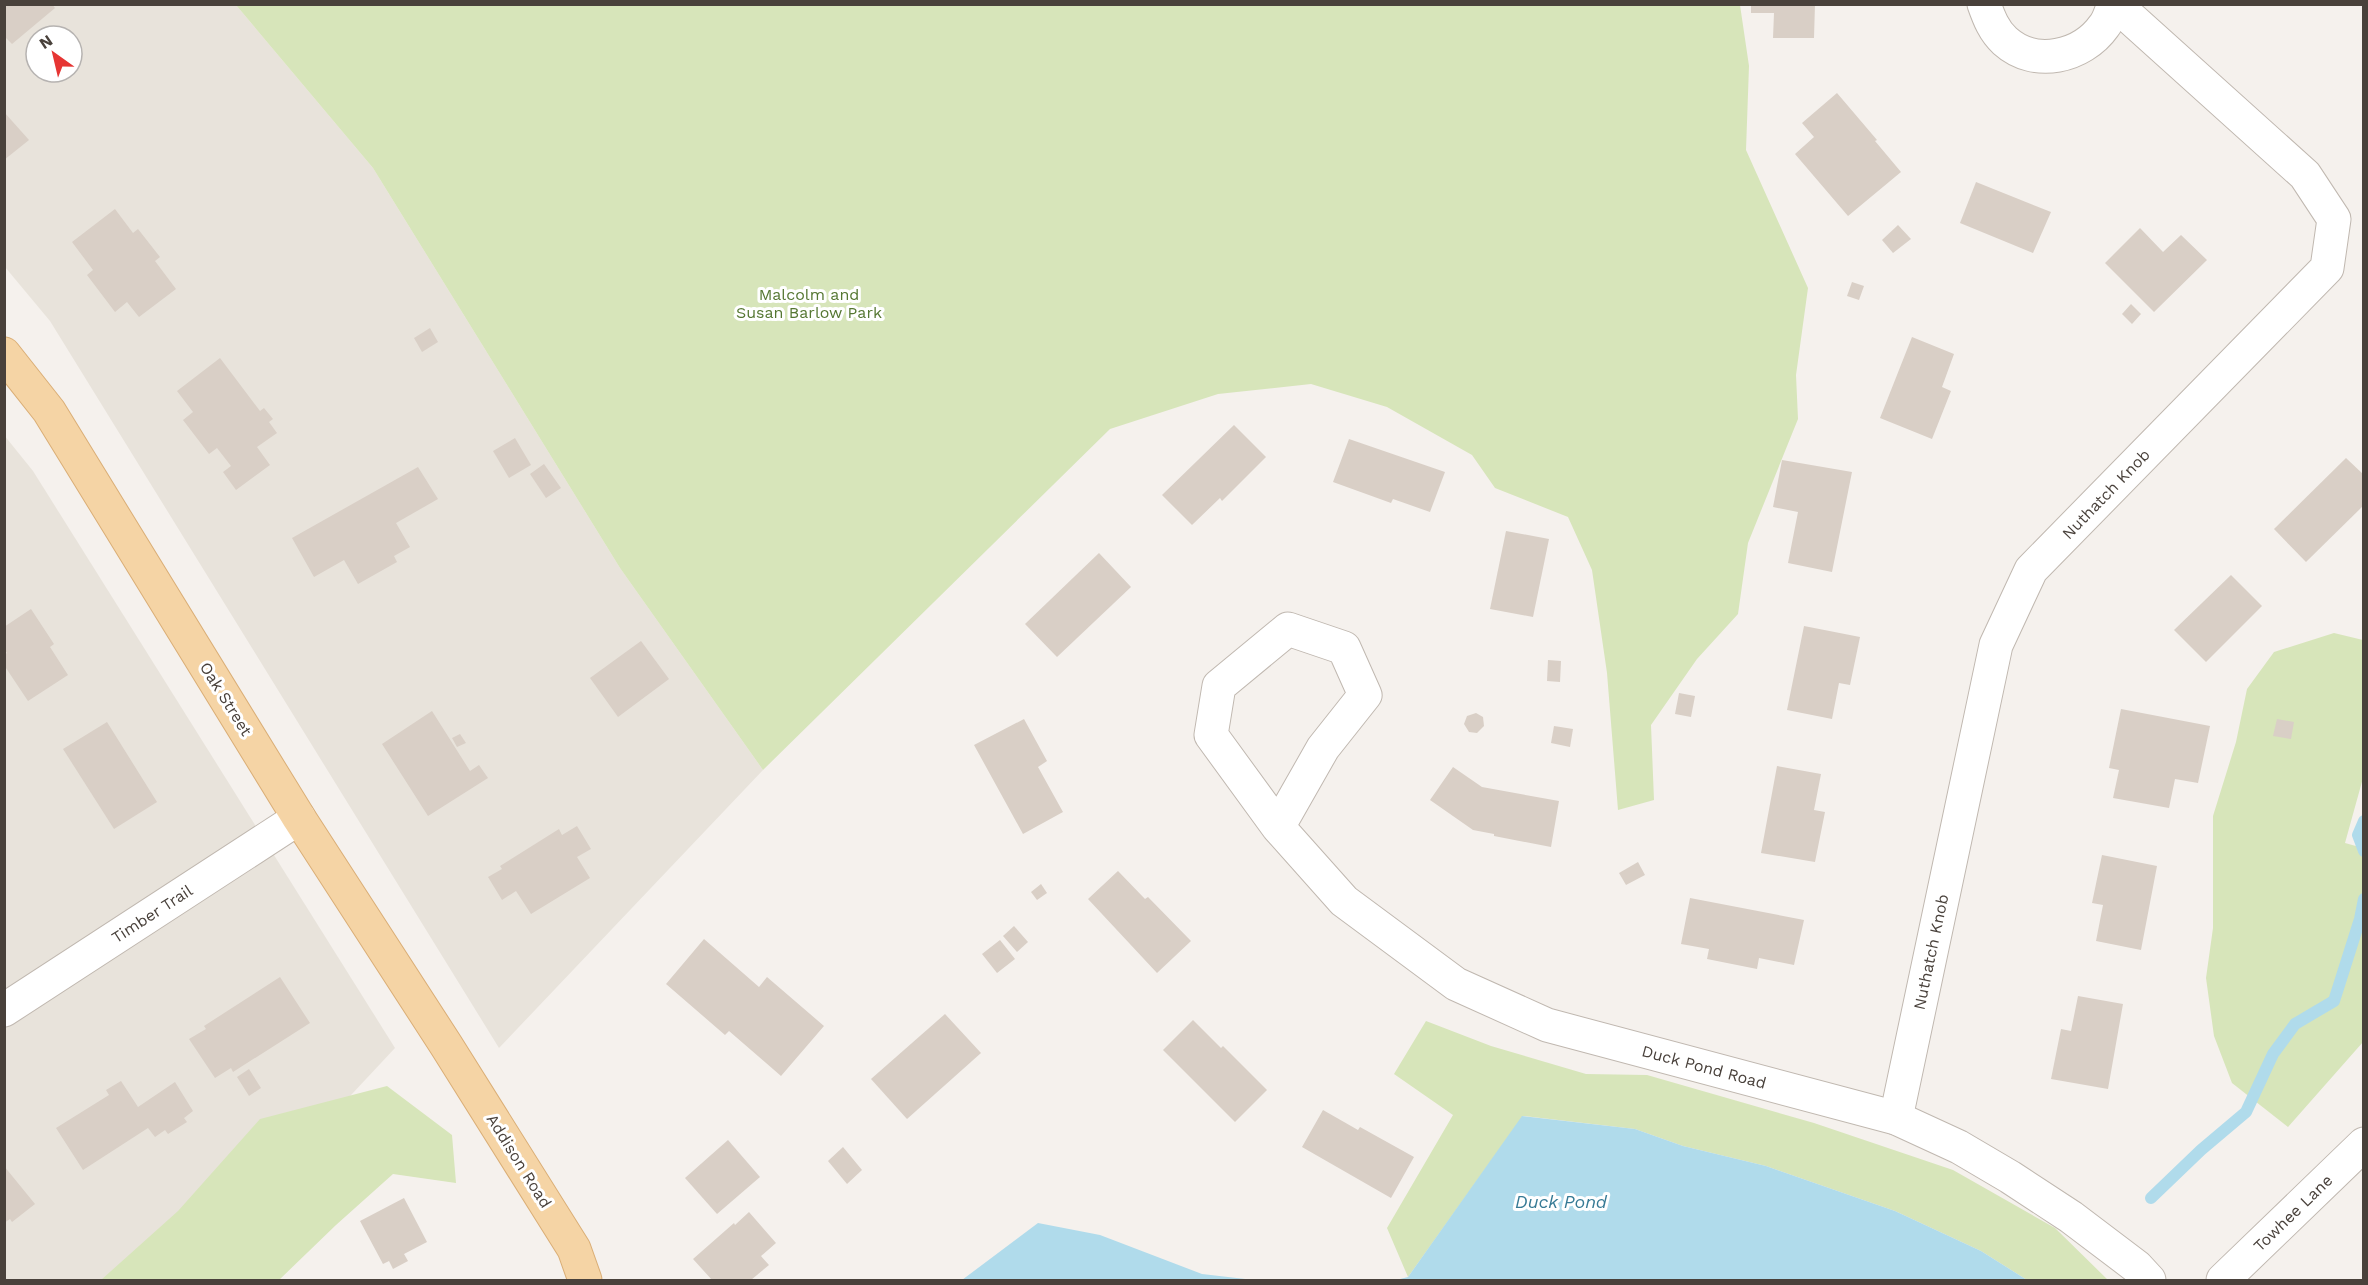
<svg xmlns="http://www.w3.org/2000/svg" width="2368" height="1285" font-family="'Work Sans',sans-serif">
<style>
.residential{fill:#e8e3db;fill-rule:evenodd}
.green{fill:#d7e5ba}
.water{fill:#b0dbeb}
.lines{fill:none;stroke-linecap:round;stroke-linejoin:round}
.stream{stroke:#b0dbeb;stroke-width:12}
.building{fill:#d9cfc6}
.minor-casing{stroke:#c0b8b0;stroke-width:35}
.major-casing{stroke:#daae76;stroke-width:35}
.minor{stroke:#fff;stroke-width:33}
.major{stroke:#f5d4a5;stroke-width:33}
.labels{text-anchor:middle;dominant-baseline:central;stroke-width:6;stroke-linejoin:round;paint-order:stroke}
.park-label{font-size:16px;fill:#557732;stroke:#fff}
.street-label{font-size:16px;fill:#49413b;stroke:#fff}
.water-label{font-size:18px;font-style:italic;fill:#367a95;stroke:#fff}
</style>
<rect width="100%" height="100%" fill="#f5f1ed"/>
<g class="residential">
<path d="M4,5H236L373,168L620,568L763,770L499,1048L50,321L5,267ZM36,36H72V72H36Z"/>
<polygon points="4,435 33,471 395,1048 178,1280 5,1280"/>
</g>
<g class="green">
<polygon points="236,5 1740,5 1749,66 1746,150 1808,288 1796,375 1798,419 1748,543 1738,614 1697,659 1651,725 1654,800 1618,810 1607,673 1592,570 1568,517 1495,488 1472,455 1387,407 1311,384 1218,394 1110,429 763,770 620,568 373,168"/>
<polygon points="2334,633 2363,640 2363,778 2345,843 2363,848 2363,1042 2288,1127 2232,1083 2214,1036 2206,978 2213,928 2213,816 2236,742 2247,689 2274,652"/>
<polygon points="1426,1021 1491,1046 1586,1074 1647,1075 1814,1123 1953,1170 2055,1228 2108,1280 2027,1280 1981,1251 1895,1211 1766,1166 1683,1146 1635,1129 1523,1116 1408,1277 1387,1228 1453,1115 1394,1074"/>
<polygon points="387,1086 452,1135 456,1183 393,1174 336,1225 279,1280 101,1280 178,1211 260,1119"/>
</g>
<g class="water">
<polygon points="1522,1116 1635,1129 1683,1146 1766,1166 1895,1211 1981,1251 2027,1280 1396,1280 1408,1277"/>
<polygon points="1038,1223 1100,1235 1202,1274 1254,1280 962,1280"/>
</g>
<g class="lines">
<g class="stream">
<polyline points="2364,821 2358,835 2364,851"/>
<polyline points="2151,1198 2201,1150 2246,1112 2273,1054 2295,1024 2334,1001 2360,919 2364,899"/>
</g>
</g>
<g class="building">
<polygon points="4,4 52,4 55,8 12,44 4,36"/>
<polygon points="1751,4 1815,4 1814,38 1773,38 1774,13 1751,13"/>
<polygon points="1837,93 1877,140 1875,141 1901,172 1848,216 1795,154 1814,137 1802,123"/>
<polygon points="4,112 29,140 4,160"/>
<polygon points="1976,182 2051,212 2033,253 1960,223"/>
<polygon points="115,209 133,233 138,229 160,257 155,261 176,289 139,317 127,302 115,312 87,275 93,270 72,242"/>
<polygon points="1898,225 1911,239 1893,253 1882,240"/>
<polygon points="2140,228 2163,252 2181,235 2207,260 2154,312 2105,263"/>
<polygon points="1852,282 1864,286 1859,300 1847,296"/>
<polygon points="2131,304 2141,314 2132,324 2122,314"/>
<polygon points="430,328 438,342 422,352 414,338"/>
<polygon points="1912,337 1954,354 1942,387 1951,391 1932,439 1880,418"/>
<polygon points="220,358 260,411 264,408 273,419 269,422 277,433 257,447 270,465 236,490 223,472 231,466 217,448 209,454 183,420 193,412 177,391"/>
<polygon points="1234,425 1266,457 1222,501 1220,498 1192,525 1162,495"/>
<polygon points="515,438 531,465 509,478 493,451"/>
<polygon points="1349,439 1445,472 1430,512 1393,499 1391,503 1333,482"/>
<polygon points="2346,458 2364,475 2364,505 2306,562 2274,529"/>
<polygon points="1782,460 1852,472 1832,572 1788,563 1798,512 1773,507"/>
<polygon points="544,464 561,488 546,498 530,474"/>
<polygon points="418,467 438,499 396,523 410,547 394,556 397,562 358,584 344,560 314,577 292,538"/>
<polygon points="1506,531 1549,539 1533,617 1490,609"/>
<polygon points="1099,553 1131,587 1057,657 1025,624"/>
<polygon points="2231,575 2262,606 2206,662 2174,630"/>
<polygon points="31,609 54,644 50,647 68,675 28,701 4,665 4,655 7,653 4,649 4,627"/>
<polygon points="1804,626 1860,637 1850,685 1839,683 1832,719 1787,710"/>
<polygon points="641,641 669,679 618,717 590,678"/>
<polygon points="1548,660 1561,661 1560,682 1547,681"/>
<polygon points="1679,693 1695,696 1691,717 1675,714"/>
<polygon points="2121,709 2210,726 2198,783 2175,779 2169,808 2113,798 2119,770 2109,768"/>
<polygon points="432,711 470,771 479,765 488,778 428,816 382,744"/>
<polygon points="1476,713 1483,717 1484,726 1477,733 1469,732 1464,724 1467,716"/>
<polygon points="1024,719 1047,761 1038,767 1063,812 1023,834 974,745"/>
<polygon points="2277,719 2294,722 2291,739 2273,736"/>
<polygon points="107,722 157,802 114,829 63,749"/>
<polygon points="1554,726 1573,729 1570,747 1551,743"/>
<polygon points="460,734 466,743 457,747 452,738"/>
<polygon points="1777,766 1821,774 1814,810 1825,812 1815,862 1761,853"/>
<polygon points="1453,767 1482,787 1559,801 1551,847 1494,836 1494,834 1473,830 1430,800"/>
<polygon points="577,826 591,849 577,857 590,878 531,914 516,891 502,900 488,877 502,869 500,866 559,829 562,835"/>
<polygon points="2102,855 2157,866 2141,950 2096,941 2103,905 2092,903"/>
<polygon points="1638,862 1645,875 1626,885 1619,873"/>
<polygon points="1118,871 1145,899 1148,897 1191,941 1157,973 1088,899"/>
<polygon points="1041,884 1047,893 1037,900 1031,892"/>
<polygon points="1690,898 1804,920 1794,965 1759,958 1757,969 1707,959 1709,949 1681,944"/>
<polygon points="1014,926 1028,942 1017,952 1003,936"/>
<polygon points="704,939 759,987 767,977 824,1026 781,1076 729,1031 725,1035 666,984"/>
<polygon points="1000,940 1015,959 997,973 982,954"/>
<polygon points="280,977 310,1023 233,1072 231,1068 215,1078 189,1039 206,1029 204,1026"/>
<polygon points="2078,996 2123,1004 2108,1089 2051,1079 2061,1029 2071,1031"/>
<polygon points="945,1014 981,1053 907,1119 871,1079"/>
<polygon points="1193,1020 1221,1048 1223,1046 1267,1090 1235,1122 1163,1050"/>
<polygon points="249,1069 261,1088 249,1096 237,1077"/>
<polygon points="121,1081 138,1107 175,1082 193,1111 184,1118 187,1122 168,1134 165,1130 155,1137 148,1128 83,1170 56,1128 109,1095 106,1090"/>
<polygon points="1323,1110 1358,1130 1360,1127 1414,1157 1391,1198 1302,1147"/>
<polygon points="728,1140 760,1177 717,1214 685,1178"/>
<polygon points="843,1147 862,1170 847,1184 828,1161"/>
<polygon points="4,1166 35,1204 12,1222 10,1219 4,1223"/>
<polygon points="404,1198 427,1242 404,1254 408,1261 393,1269 389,1261 383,1264 360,1221"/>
<polygon points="749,1212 776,1243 761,1256 769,1265 751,1280 712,1280 693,1259 734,1223 735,1225"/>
</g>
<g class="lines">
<defs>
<g id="minor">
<path d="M1984,4C1989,18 1994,31 2005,41C2035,68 2082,57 2104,26C2109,20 2111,11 2114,4"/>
<polyline points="1278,827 1211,735 1219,686 1288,629 1344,648 1365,695 1323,748 1278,827 1344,901 1456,984 1547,1025 1896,1118 1959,1147 2010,1177 2071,1217 2137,1267 2149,1280"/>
<polyline points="4,1010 299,818"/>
<polyline points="1896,1118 1996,645 2031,570 2327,268 2334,219 2305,175 2115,4"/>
<polyline points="2223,1280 2364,1144"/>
</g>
<polyline id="major" points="4,354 49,411 299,818 446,1045 574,1249 585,1280"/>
</defs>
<use href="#minor" class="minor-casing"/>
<use href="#major" class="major-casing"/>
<use href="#minor" class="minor"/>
<use href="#major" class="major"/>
</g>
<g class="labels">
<g class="park-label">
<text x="809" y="294">Malcolm and<tspan x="809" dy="18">Susan Barlow Park</tspan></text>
</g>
<g class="street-label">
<text transform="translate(2106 494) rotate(-46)">Nuthatch Knob</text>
<text transform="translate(226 699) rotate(58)">Oak Street</text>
<text transform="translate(152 914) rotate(-33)">Timber Trail</text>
<text transform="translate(1931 952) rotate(-78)">Nuthatch Knob</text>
<text transform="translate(1704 1067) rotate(15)">Duck Pond Road</text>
<text transform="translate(519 1161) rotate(58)">Addison Road</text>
<text transform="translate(2293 1213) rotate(-44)">Towhee Lane</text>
</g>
<g class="water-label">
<text x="1561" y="1201">Duck Pond</text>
</g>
</g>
<rect width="2368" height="1285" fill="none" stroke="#49413b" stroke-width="12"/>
<g transform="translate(54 54) rotate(326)"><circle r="28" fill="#ffffff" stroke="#b6b3b1" stroke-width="1.5"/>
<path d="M0-4.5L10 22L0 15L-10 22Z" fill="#e63533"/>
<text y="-9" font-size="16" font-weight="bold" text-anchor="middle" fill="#49413b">N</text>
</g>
</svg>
